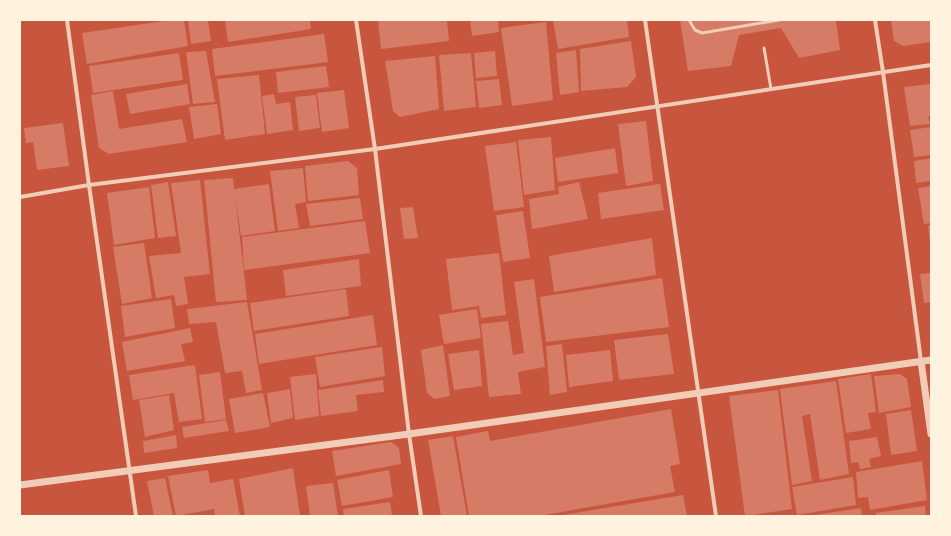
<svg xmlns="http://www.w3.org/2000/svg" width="951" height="536" font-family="Inter,sans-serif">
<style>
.building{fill:#d67c66}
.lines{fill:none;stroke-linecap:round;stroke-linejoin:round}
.service{stroke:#f1ccb7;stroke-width:3}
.minor{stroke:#f1ccb7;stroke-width:4}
.tertiary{stroke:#f1ccb7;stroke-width:7}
</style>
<rect width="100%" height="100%" fill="#c8553d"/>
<g class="building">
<polygon points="171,20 184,20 188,46 87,64 82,33"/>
<polygon points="188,20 208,20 211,41 191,44"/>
<polygon points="225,20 310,20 311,29 228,42"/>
<polygon points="378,20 447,20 449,41 381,49"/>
<polygon points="470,20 498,20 499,32 472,36"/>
<polygon points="553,20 627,20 629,37 558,49"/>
<polygon points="680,20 836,20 840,50 799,58 781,28 739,35 731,66 688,71"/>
<polygon points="891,20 931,20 931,42 903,46 894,41"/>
<polygon points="546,22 553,100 512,106 501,28"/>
<polygon points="324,34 328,62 215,76 212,49"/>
<polygon points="631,41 636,77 627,87 581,91 580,49"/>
<polygon points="576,50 579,92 560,95 556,53"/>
<polygon points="206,51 215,102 193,104 186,52"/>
<polygon points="495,51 497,76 476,78 474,53"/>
<polygon points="179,53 183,80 93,93 89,66"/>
<polygon points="471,53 476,107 444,111 439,55"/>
<polygon points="435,56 439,109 400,117 393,111 385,61"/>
<polygon points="326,66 329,87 278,93 276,72"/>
<polygon points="259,75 265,134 225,140 217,79"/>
<polygon points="499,79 502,105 479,108 476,81"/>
<polygon points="187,84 190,104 130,114 126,94"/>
<polygon points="931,84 931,116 928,116 930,124 910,126 904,87"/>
<polygon points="344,90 349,128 322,132 317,93"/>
<polygon points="113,91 119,129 182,119 187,142 109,154 99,148 91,95"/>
<polygon points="274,94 276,104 290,102 293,130 267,134 262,96"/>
<polygon points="316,95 320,128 299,131 295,97"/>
<polygon points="217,104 221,134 194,139 189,107"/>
<polygon points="646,121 653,181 626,186 618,124"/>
<polygon points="63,123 69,166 37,170 33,142 26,143 24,128"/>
<polygon points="931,127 931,155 914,157 910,130"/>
<polygon points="551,137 555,190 524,195 518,140"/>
<polygon points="516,142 524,207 494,211 485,146"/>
<polygon points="615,148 618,173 558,182 555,158"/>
<polygon points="931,158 931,181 916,183 914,161"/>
<polygon points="348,161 357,168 359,195 308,201 305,166"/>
<polygon points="303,168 306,202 295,204 299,228 278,231 270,171"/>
<polygon points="233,178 234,189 269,184 275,231 241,236 235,195 247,300 216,302 204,180"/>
<polygon points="200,180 210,274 184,277 188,304 176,306 174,295 156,298 149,256 181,253 171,183"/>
<polygon points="168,182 176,236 158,238 151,185"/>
<polygon points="579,182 588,219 532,229 529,199 559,194 558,187"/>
<polygon points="660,184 664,210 601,219 598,193"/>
<polygon points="931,186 931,223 924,224 918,188"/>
<polygon points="149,187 155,238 114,245 107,193"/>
<polygon points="360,198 363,219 310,226 306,204"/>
<polygon points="413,207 418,238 404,239 400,208"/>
<polygon points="523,211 530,258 503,262 496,215"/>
<polygon points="365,221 370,253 244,270 242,237"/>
<polygon points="931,225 931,240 930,241 928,226"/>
<polygon points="652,238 656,275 554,292 549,256"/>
<polygon points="144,243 152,298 122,304 113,247"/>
<polygon points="499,253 506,315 481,318 479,306 452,310 446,259"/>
<polygon points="359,259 361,286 286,296 283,270"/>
<polygon points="931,273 931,302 924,303 920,274"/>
<polygon points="662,278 669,327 546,342 540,297"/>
<polygon points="534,279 545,367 518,372 521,394 489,397 481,324 508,321 513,355 524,353 514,282"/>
<polygon points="346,289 349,316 254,331 250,303"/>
<polygon points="171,299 175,328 125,337 121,306"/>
<polygon points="247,302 262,390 246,393 242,371 225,373 216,322 189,324 187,309"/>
<polygon points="477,309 481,338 444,344 439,315"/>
<polygon points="373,315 377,345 259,364 255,334"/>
<polygon points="190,328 193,342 181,344 185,361 127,371 122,342"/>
<polygon points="668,334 674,374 619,380 614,340"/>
<polygon points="562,344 567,392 550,395 546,346"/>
<polygon points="443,345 450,396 434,399 427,393 421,350"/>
<polygon points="382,347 385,376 320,387 315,357"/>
<polygon points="479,350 482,386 454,390 448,354"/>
<polygon points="610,350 613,381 569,387 566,355"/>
<polygon points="195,365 202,419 179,422 174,393 133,400 129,375"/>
<polygon points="220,372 226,419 205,422 199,375"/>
<polygon points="316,374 319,416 295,420 290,377"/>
<polygon points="871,374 876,412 868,413 871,429 846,433 838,379"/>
<polygon points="900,374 907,379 911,407 879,413 874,376"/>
<polygon points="383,380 384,392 356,395 358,411 321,416 318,390"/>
<polygon points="836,381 849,474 820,480 810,414 802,416 812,481 792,485 780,389"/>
<polygon points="290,389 293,418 271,423 267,393"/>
<polygon points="778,390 792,509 745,516 729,396"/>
<polygon points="263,393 270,427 235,433 229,399"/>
<polygon points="169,395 174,430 145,437 139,400"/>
<polygon points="671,409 680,464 670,466 675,492 544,515 544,516 469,516 456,437 488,431 490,441"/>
<polygon points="911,410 917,451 891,455 886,414"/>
<polygon points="226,420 229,431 184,438 182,427"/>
<polygon points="176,435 177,448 144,453 143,441"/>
<polygon points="453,436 467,516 441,516 428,440"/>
<polygon points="877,437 881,456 869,459 871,467 860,469 858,462 851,463 849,441"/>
<polygon points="391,442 399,448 401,464 336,476 332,451"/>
<polygon points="922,461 927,500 870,510 868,497 858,498 856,472"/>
<polygon points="293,468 300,516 245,516 239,479"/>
<polygon points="208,470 210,483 233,479 240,516 215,516 214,509 176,516 168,476"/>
<polygon points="389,470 393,497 342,506 337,480"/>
<polygon points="853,477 856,505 797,515 792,487"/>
<polygon points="165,478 173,516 154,516 147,481"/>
<polygon points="333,483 338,516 310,516 306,486"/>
<polygon points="683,495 687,516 563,516 563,515"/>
<polygon points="390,502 392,516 344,516 343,509"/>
<polygon points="925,506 926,516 876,516 876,513"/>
<polygon points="861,508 862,516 815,516 815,515"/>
</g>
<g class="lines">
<g class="service">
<polyline points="689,20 695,30 702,33 779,20"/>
<polyline points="764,48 771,89"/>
</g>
<g class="minor">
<polyline points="67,20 89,185 136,516"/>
<polyline points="356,20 375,149 409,434 421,516"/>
<polyline points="645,20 716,516"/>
<polyline points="875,20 883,72 921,361"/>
<polyline points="20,197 89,185 375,149 931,65"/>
</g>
<g class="tertiary">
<polyline points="921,361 931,434"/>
<polyline points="20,485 409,434 931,360"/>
</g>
</g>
<rect width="951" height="536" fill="none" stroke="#fff3e0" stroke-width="42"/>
</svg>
